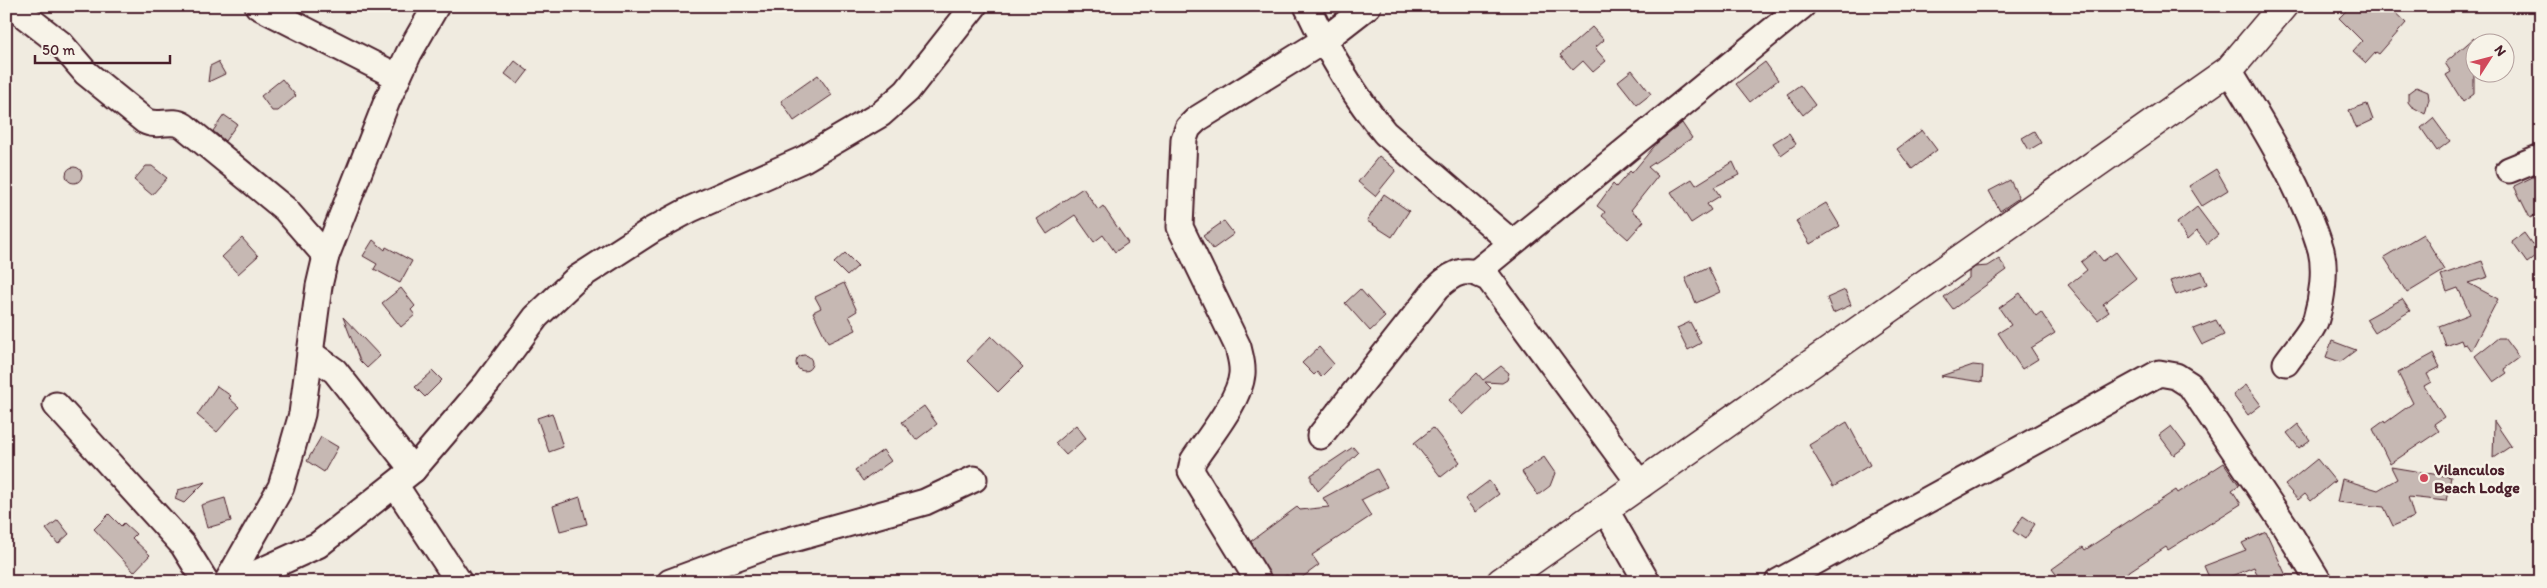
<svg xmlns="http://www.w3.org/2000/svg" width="2547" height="588" font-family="Itim,sans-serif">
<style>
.building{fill:#c6b8b3;stroke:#4a1f2b}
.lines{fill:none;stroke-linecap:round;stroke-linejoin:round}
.minor-casing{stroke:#4a1f2b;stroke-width:29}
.major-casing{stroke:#4a1f2b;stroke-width:31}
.minor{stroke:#f7f3e8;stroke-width:25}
.major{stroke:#f7f3e8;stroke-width:28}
.poi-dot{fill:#d1495b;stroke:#f7f3e8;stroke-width:2}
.labels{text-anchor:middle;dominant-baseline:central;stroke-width:5;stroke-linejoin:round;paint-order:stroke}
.poi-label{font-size:16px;font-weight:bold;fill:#4a1f2b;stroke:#f7f3e8;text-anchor:start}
</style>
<rect width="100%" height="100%" fill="#f0ebe0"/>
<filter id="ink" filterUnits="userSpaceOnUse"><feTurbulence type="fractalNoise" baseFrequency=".02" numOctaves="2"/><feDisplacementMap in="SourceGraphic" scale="10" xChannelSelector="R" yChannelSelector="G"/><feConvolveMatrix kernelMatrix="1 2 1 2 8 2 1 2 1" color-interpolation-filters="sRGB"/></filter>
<g filter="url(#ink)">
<g class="building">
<polygon points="2351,6 2388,6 2406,23 2379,54 2376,52 2366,63 2353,51 2362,41 2339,18"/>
<polygon points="1592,27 1604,40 1595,48 1606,61 1593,72 1583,61 1573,70 1560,55"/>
<polygon points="2474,38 2474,94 2463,102 2446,75 2451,72 2445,63"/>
<polygon points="515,61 528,71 518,84 505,74"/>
<polygon points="218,62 225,74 208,82 210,66"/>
<polygon points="1765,62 1778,80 1750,102 1736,84"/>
<polygon points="1632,70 1651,94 1637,105 1618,81"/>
<polygon points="818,75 832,95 794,121 781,101"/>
<polygon points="282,79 296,96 278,111 272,111 261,96"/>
<polygon points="1800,85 1815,105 1803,115 1787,94"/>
<polygon points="2416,87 2428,92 2429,99 2425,114 2411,106 2408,102 2408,93"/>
<polygon points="2367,104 2373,120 2356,128 2349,110"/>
<polygon points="224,115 237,124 225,141 213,131"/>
<polygon points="2433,118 2450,141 2437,151 2421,128"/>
<polygon points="1682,123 1692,138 1648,167 1658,176 1631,210 1644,221 1628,239 1602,216 1605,212 1597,206 1613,184 1616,187 1630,171 1632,173 1657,143"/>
<polygon points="1922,130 1937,150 1912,169 1897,149"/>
<polygon points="2034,131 2041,143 2029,150 2022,138"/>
<polygon points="1789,133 1796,144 1781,155 1773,143"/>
<polygon points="1379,156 1396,170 1375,196 1358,182"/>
<polygon points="1733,162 1739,175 1714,187 1720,196 1707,204 1711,210 1691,223 1671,192 1692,179 1696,185"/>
<polygon points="146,166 152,166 167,178 152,195 134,180"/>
<circle cx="74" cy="175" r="8"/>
<polygon points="2216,169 2228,190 2202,206 2189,186"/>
<polygon points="2541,173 2541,212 2530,218 2514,186"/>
<polygon points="2010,180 2019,198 2000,211 1989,191"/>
<polygon points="1083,188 1098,210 1103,206 1128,243 1115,252 1103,235 1094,242 1075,215 1047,234 1037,219"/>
<polygon points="1384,194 1409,211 1392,237 1367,221"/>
<polygon points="1826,203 1840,226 1810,244 1796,221"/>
<polygon points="2197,207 2218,235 2207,244 2197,231 2187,240 2177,223"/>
<polygon points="1224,221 1234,234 1213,249 1203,236"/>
<polygon points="2524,233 2539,254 2527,263 2512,242"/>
<polygon points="2423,234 2445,270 2407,293 2384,257"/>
<polygon points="242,238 258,256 238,274 222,257"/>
<polygon points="373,240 385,250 386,247 412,261 400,283 374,269 377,264 363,256"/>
<polygon points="2095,251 2103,261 2116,252 2136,278 2103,304 2109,312 2098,320 2068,285 2087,270 2081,262"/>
<polygon points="845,253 858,266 847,276 834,263"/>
<polygon points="1999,259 2007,270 1953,309 1944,297 1969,278 1969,272 1975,267 1988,266"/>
<polygon points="2482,261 2488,277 2468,283 2498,299 2471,351 2466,344 2463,345 2461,340 2446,346 2439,326 2470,314 2458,288 2447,292 2441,275"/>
<polygon points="1708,267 1720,292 1696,303 1685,278"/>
<polygon points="2202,271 2207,284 2176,295 2170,281"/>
<polygon points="844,283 857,311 849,316 856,330 828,343 813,312 821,308 815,297"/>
<polygon points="401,288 415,306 411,310 415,315 401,327 382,303"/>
<polygon points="1360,289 1385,317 1370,331 1345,303"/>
<polygon points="1845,290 1851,305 1833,313 1827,298"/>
<polygon points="2020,293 2036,316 2041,312 2055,333 2031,348 2038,359 2022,369 1998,333 2011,325 1999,308"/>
<polygon points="2402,299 2410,311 2375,333 2366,319"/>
<polygon points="343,317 380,356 367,368 360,361"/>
<polygon points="2216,320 2224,335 2202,345 2193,329"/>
<polygon points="1690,322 1701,343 1688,350 1677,328"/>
<polygon points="991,336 1023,367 998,392 967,361"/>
<polygon points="2498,338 2504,338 2519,358 2504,369 2507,373 2494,382 2475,356"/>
<polygon points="2332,341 2356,350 2340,362 2326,357"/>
<polygon points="1319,347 1334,364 1321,377 1317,372 1314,375 1302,363"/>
<polygon points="2433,354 2440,367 2427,374 2431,382 2424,386 2444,417 2434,424 2439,431 2390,464 2373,429 2384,421 2385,423 2413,403 2398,373"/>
<circle cx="804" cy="363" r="8"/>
<polygon points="1973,365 1983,366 1982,382 1941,376"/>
<polygon points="1501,366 1509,373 1507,380 1502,383 1485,382 1491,388 1463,415 1449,400 1477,373 1483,380"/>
<polygon points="433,371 442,380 425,397 415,387"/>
<polygon points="2246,385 2261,405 2248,415 2233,395"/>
<polygon points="217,386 231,396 229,398 239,407 217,432 197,415"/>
<polygon points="924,406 937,424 916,440 902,422"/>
<polygon points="552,413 563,447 549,452 537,418"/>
<polygon points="2494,421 2511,446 2493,458"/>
<polygon points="1847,422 1870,465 1833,487 1809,445"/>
<polygon points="2298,424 2310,440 2299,448 2287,433"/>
<polygon points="1076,425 1086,438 1066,455 1055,443"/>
<polygon points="2171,426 2186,446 2174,455 2159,435"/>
<polygon points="1433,428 1460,462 1441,477 1414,443"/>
<polygon points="321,437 338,447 324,472 307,461"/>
<polygon points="1353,447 1358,453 1318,491 1311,480 1311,475"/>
<polygon points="883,450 891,461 863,481 855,470"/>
<polygon points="1544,457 1555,473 1550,486 1538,495 1522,472"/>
<polygon points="2317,459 2335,481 2311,501 2305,494 2298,500 2285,485"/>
<polygon points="2224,463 2239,485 2232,490 2241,504 2168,550 2166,547 2113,582 2062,582 2052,569 2083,547 2085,550 2176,490 2178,493"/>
<polygon points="2391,467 2451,477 2446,501 2408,497 2414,517 2393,526 2384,507 2337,502 2342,479 2378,490 2397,479"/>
<polygon points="1377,469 1387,487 1361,500 1371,516 1312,555 1319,565 1296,582 1292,582 1287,575 1273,582 1251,541 1297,507 1300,510 1329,507 1323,498"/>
<polygon points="1489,481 1499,494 1475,512 1465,499"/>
<polygon points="205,482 184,503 175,499 178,490"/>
<polygon points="580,497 587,524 560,531 553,506"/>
<polygon points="225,498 231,521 207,528 201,505"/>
<polygon points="109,514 121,526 124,523 136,534 132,538 150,555 134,572 94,529"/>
<polygon points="2023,516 2035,524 2025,539 2013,531"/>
<polygon points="58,520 69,534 58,544 46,529"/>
<polygon points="2266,532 2289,582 2279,582 2268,577 2260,581 2254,567 2229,577 2231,582 2211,582 2204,566 2246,550 2242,543"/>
</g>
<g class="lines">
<defs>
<g id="minor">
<path d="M12,6L61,44L86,73L145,121C158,128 172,118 184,126L285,209L326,256"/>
<polyline points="258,6 398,77"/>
<path d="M1307,6C1328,51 1353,95 1385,133L1511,242"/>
<path d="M2229,70C2261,122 2304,191 2321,250C2326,270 2322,299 2316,319C2312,332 2294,351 2286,363"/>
<polyline points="2509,170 2541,157"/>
<polyline points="1477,272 1802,6"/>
<polyline points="310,353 335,371 413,470"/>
<polyline points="56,405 183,545 206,582"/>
<path d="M1320,436L1437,288C1454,271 1467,266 1489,279L1641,485"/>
<polyline points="395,485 459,582"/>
<polyline points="1605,509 1647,582"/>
<polyline points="227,582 281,487 302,414 319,286 326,256 387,101 409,53 436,6"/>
<polyline points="237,582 318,545 413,470 487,383 536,317 576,279 652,230 691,209 804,159 881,114 907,91 974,6"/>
<polyline points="670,582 765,547 925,502 974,479"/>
<path d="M1259,582L1191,471L1193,461C1208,438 1240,400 1242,374C1243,364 1240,356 1238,347L1180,227L1184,139L1188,128L1197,119L1323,41L1368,6"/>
<polyline points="1778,582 2159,373 2176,376 2190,385 2285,526 2319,582"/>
</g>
<polyline id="major" points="1501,582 2229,70 2283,6"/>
</defs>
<use href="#minor" class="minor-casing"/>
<use href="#major" class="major-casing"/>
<use href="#minor" class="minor"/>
<use href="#major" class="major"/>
</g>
</g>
<circle class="poi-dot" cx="2424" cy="478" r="5"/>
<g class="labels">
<g class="poi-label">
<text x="2434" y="469">Vilanculos<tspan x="2434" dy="18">Beach Lodge</tspan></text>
</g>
</g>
<rect width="2547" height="588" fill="none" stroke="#f7f3e8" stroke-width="25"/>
<rect x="12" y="12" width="2522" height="563" fill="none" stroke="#4a1f2b" stroke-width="2" filter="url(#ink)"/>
<g transform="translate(2490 58) rotate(54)"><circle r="24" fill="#f7f3e8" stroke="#b29e9c"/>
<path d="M0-4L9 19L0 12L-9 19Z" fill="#d1495b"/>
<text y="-8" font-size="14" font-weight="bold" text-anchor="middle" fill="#4a1f2b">N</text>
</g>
<path d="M35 55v8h135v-8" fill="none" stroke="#4a1f2b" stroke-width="2.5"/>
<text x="42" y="55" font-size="15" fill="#4a1f2b" stroke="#f7f3e8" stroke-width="4" paint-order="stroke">50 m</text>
</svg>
